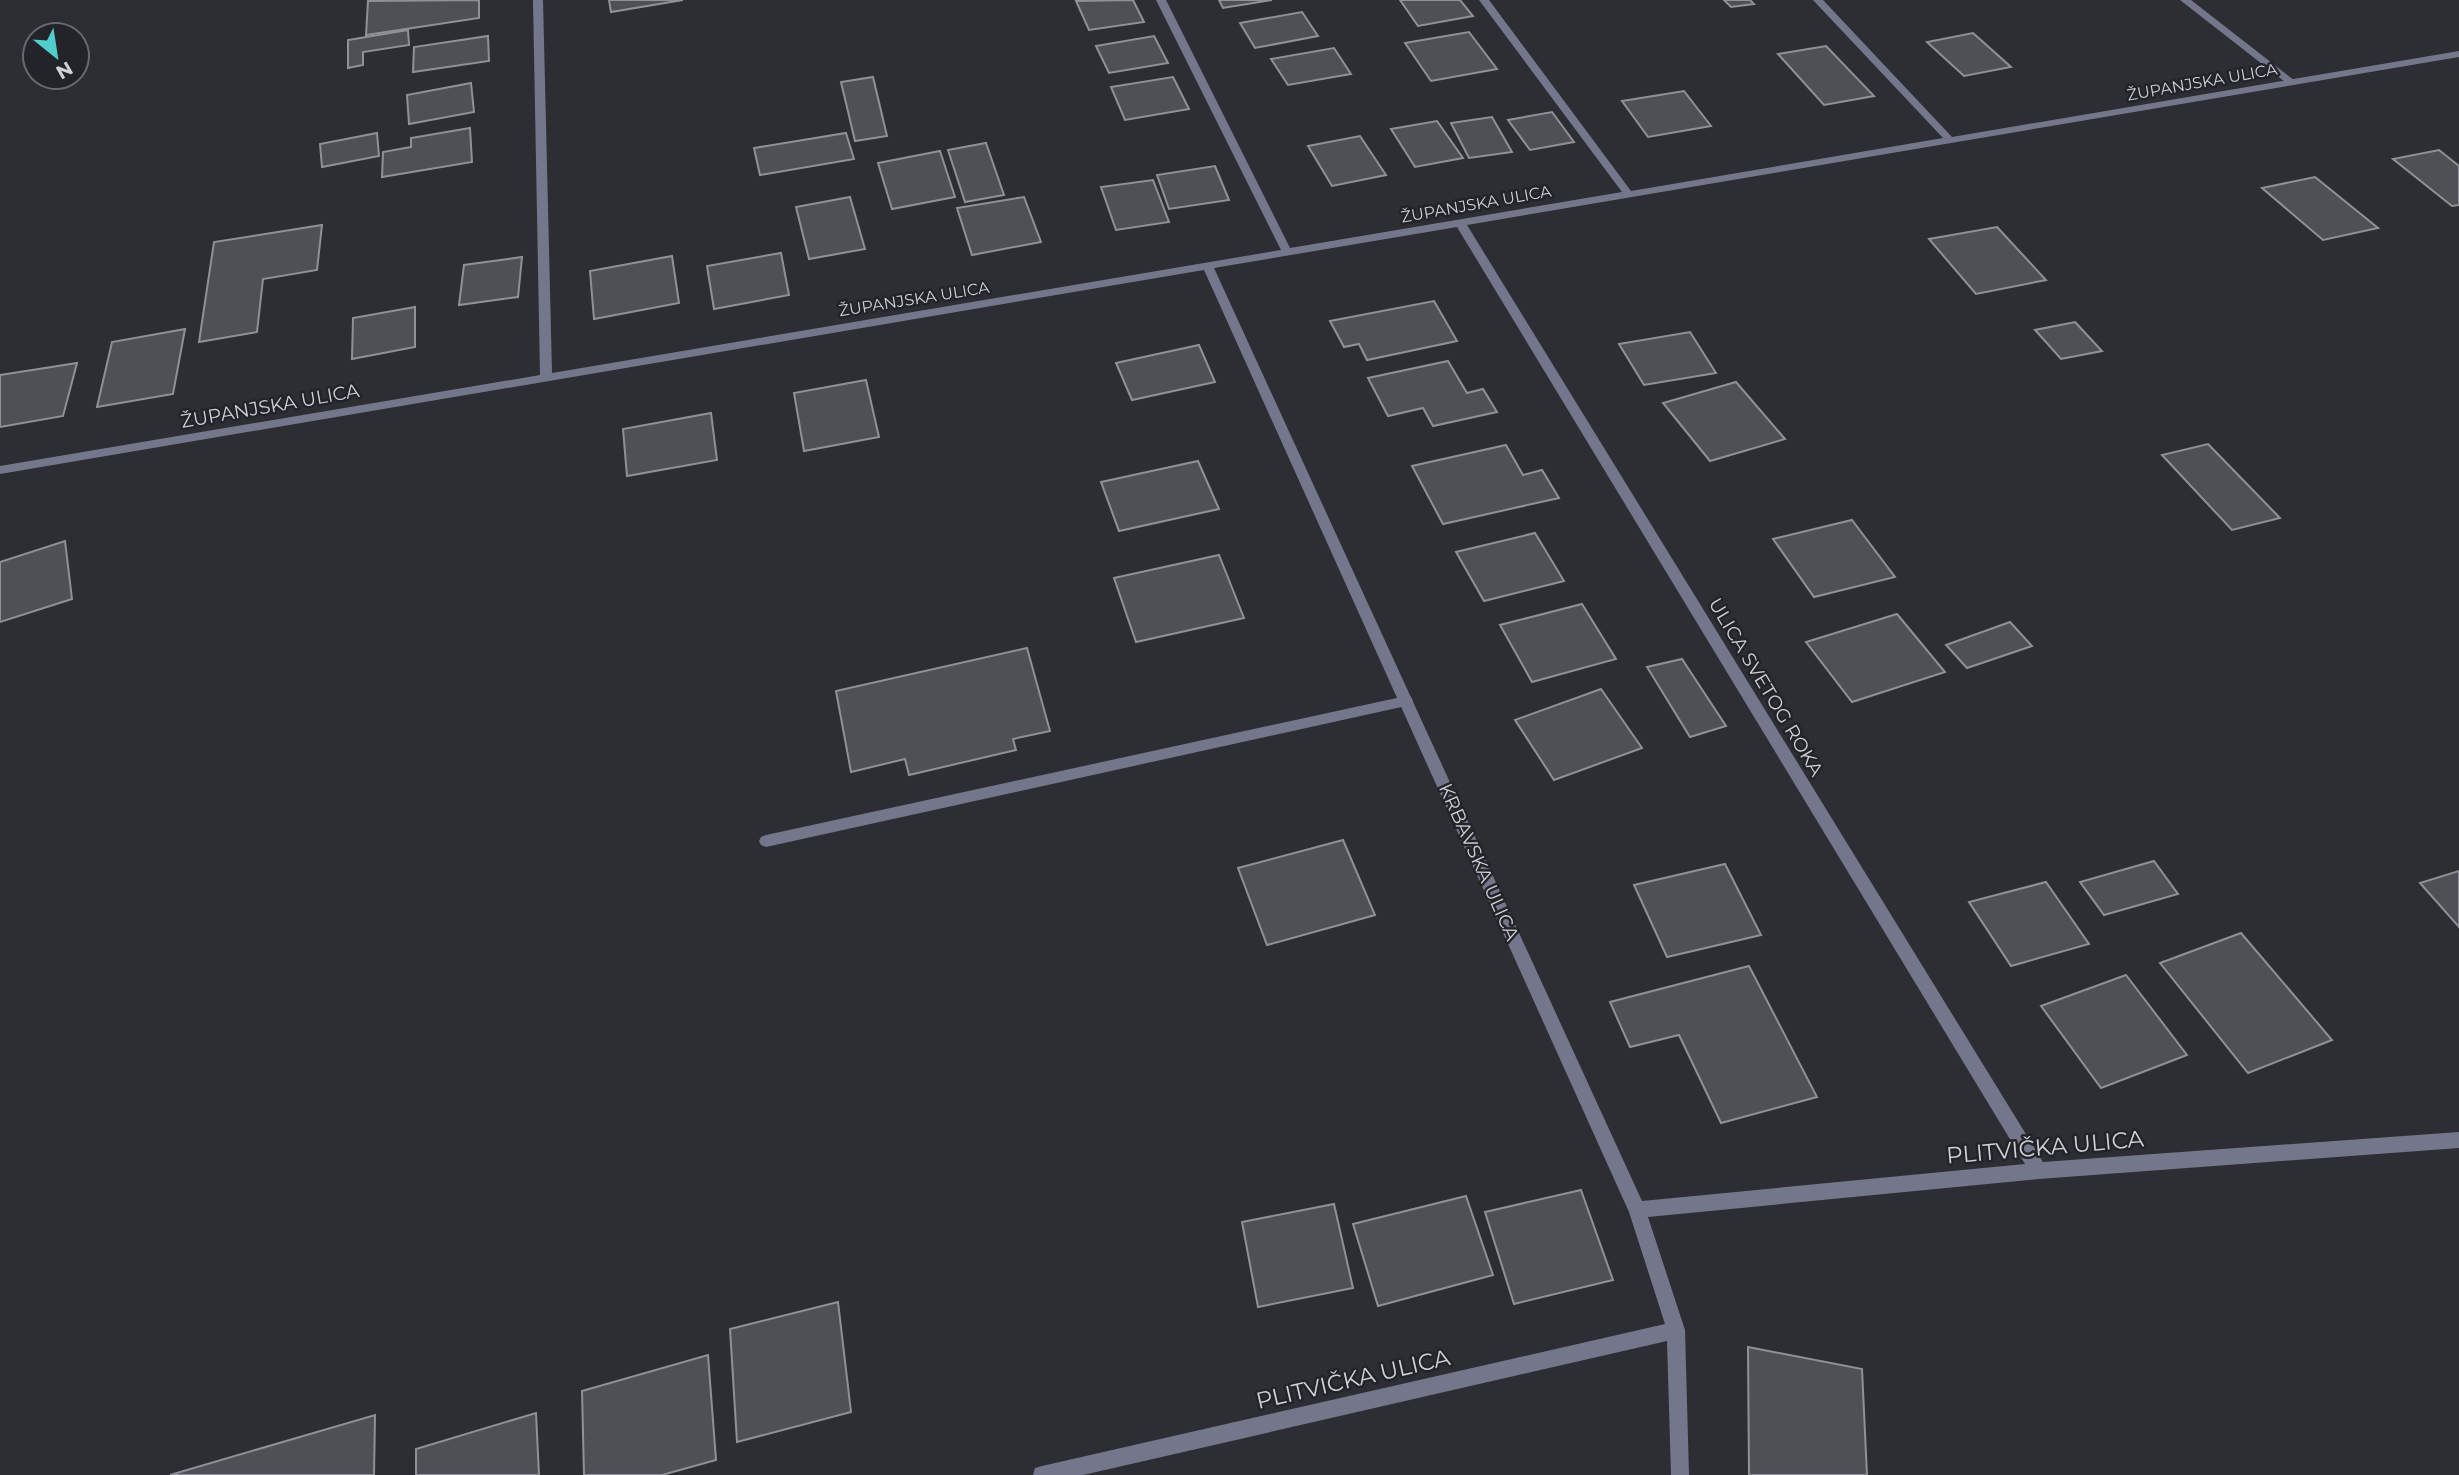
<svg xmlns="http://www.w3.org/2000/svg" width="2459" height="1475" font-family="Montserrat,sans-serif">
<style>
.building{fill:#4e5055;stroke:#8e9197;stroke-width:2}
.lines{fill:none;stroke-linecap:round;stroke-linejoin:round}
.lane{fill:#74778b;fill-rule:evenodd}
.street{fill:#74778b;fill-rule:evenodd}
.labels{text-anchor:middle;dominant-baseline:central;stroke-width:5;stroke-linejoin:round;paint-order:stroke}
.far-street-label{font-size:16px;fill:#d0d1d4;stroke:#222429}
.street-label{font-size:19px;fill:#d0d1d4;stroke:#222429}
.near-street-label{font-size:23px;fill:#d0d1d4;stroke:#222429}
</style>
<rect width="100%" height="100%" fill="#2c2e33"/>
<g class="building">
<polygon points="479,0 479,18 366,35 368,1"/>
<polygon points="609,0 683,0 611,12"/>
<polygon points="1133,0 1144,22 1089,30 1076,1"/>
<polygon points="1219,0 1272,0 1223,8"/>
<polygon points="1400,0 1460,0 1473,16 1418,26"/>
<polygon points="1724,0 1750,0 1754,4 1731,7"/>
<polygon points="1302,12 1318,36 1255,48 1240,23"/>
<polygon points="408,30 409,45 363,52 363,65 348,68 348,40"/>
<polygon points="1469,32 1497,69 1431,81 1405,43"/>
<polygon points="1973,33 2011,67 1964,76 1927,42"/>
<polygon points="488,36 489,61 413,72 414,47"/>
<polygon points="1154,36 1168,63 1109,73 1096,46"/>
<polygon points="1826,46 1874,96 1824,105 1778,54"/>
<polygon points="1334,48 1351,74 1288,85 1271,59"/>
<polygon points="873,77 887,136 855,141 841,82"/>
<polygon points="1173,77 1189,109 1125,120 1111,87"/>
<polygon points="471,83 474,112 409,124 407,95"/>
<polygon points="1684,91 1711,126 1648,137 1622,101"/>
<polygon points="1552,112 1574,142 1530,150 1508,120"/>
<polygon points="1492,117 1512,152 1469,158 1451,123"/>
<polygon points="1437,121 1463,158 1415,167 1391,129"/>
<polygon points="470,128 472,162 382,177 383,152 411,147 411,138"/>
<polygon points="377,133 379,156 322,167 320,144"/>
<polygon points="846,133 854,159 760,175 754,148"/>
<polygon points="1360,136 1386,175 1332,186 1308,146"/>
<polygon points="986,143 1004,195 965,202 948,150"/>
<polygon points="2439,150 2459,166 2459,205 2452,206 2393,159"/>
<polygon points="940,151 955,197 892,209 878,163"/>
<polygon points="1215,166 1229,200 1169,209 1157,175"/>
<polygon points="2315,177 2378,228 2323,240 2262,188"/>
<polygon points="1153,180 1169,222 1116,230 1101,187"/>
<polygon points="850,197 865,249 809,259 796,207"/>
<polygon points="1024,197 1041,242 972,255 957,208"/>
<polygon points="322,225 317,270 263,279 257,332 199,342 214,242"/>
<polygon points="1997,227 2046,280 1976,294 1929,239"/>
<polygon points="781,253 789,295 714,309 707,266"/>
<polygon points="672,256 679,303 594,319 590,271"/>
<polygon points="522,257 518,297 459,305 464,265"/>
<polygon points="1434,301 1457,341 1367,360 1359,344 1344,347 1330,321"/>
<polygon points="415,307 415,347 352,359 353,318"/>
<polygon points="2075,322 2102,351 2061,359 2035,330"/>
<polygon points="185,329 173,394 97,407 112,342"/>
<polygon points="1690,332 1716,373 1644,385 1619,344"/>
<polygon points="1199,345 1215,382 1132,400 1116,363"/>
<polygon points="1448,361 1467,393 1483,389 1497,412 1433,426 1423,408 1388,416 1368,378"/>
<polygon points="77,363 63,416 0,427 0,375"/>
<polygon points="866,380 879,437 804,451 794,393"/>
<polygon points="1736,382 1785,439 1710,461 1663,403"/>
<polygon points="711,413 717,460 627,476 623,429"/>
<polygon points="2208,444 2280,518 2232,530 2162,455"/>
<polygon points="1506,445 1523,475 1542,470 1559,498 1443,524 1412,466"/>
<polygon points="1198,461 1219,509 1119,531 1101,482"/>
<polygon points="1852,520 1895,577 1814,597 1773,539"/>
<polygon points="1535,533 1564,581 1484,601 1456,552"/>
<polygon points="65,541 72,599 0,622 0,562"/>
<polygon points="1219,555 1244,618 1136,642 1114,578"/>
<polygon points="1582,604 1616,659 1532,682 1500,625"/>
<polygon points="1897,614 1945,672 1852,702 1806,642"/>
<polygon points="2010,622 2032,646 1967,668 1946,645"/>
<polygon points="1027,648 1050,731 1013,739 1016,750 909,775 905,759 851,772 836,691"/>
<polygon points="1682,659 1726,726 1690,737 1647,667"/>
<polygon points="1601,689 1642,748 1554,780 1515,720"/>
<polygon points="1343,840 1375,915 1267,945 1238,868"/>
<polygon points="2154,861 2178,894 2104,915 2080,882"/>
<polygon points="1725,864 1761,935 1667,957 1634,885"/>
<polygon points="2459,871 2459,927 2420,883"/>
<polygon points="2046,882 2089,944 2011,966 1969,902"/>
<polygon points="2241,933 2332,1040 2248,1073 2160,963"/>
<polygon points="1749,966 1817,1097 1721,1123 1679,1035 1630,1047 1610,1002"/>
<polygon points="2126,975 2187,1055 2101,1088 2041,1006"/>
<polygon points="1581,1190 1613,1280 1514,1304 1485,1212"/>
<polygon points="1466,1196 1493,1275 1378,1306 1353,1224"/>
<polygon points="1334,1204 1353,1288 1258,1307 1242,1222"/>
<polygon points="838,1302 851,1412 737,1442 730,1329"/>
<polygon points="1748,1347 1862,1369 1867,1475 1749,1475"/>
<polygon points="708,1355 716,1460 662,1475 584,1475 582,1391"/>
<polygon points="536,1413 539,1475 416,1475 416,1449"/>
<polygon points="375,1415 374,1475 170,1475"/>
</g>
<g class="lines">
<g class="lane">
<polygon points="2180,0 2191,0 2295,81 2295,85 2289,85"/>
<polygon points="1406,696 1411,697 1413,701 1411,705 1406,706 766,847 761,845 759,841 761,837 766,835"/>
</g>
<path class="street" d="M533,0H543L552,373L1281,250L1156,0H1166L1290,248L1622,192L1479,0H1489L1631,191L1943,138L1813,0H1823L1952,137L2459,51V57L1467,225L2043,1162L2459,1132V1148L2039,1179L1648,1217L1685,1330L1689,1475H1671L1667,1341L1083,1475H1033L1035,1468L1042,1466L1665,1324L1629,1212L1204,270L0,474V466L540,375ZM1457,227L2025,1164L1642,1201L1214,268Z"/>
</g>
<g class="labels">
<g class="far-street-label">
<text transform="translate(2202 82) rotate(-10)">ŽUPANJSKA ULICA</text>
<text transform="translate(1476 204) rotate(-10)">ŽUPANJSKA ULICA</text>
<text transform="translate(914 299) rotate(-9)">ŽUPANJSKA ULICA</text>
</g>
<g class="street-label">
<text transform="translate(270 406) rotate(-10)">ŽUPANJSKA ULICA</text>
<text transform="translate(1766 687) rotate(59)">ULICA SVETOG ROKA</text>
<text transform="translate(1479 862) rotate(66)">KRBAVSKA ULICA</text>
</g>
<g class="near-street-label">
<text transform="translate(2045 1147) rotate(-5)">PLITVIČKA ULICA</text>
<text transform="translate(1353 1379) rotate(-13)">PLITVIČKA ULICA</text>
</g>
</g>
<g transform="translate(56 56) rotate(150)"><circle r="33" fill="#222429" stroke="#68696d" stroke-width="2"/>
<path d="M0-5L12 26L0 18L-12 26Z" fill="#52cdcc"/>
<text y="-10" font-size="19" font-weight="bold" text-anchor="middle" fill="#d0d1d4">N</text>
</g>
</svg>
